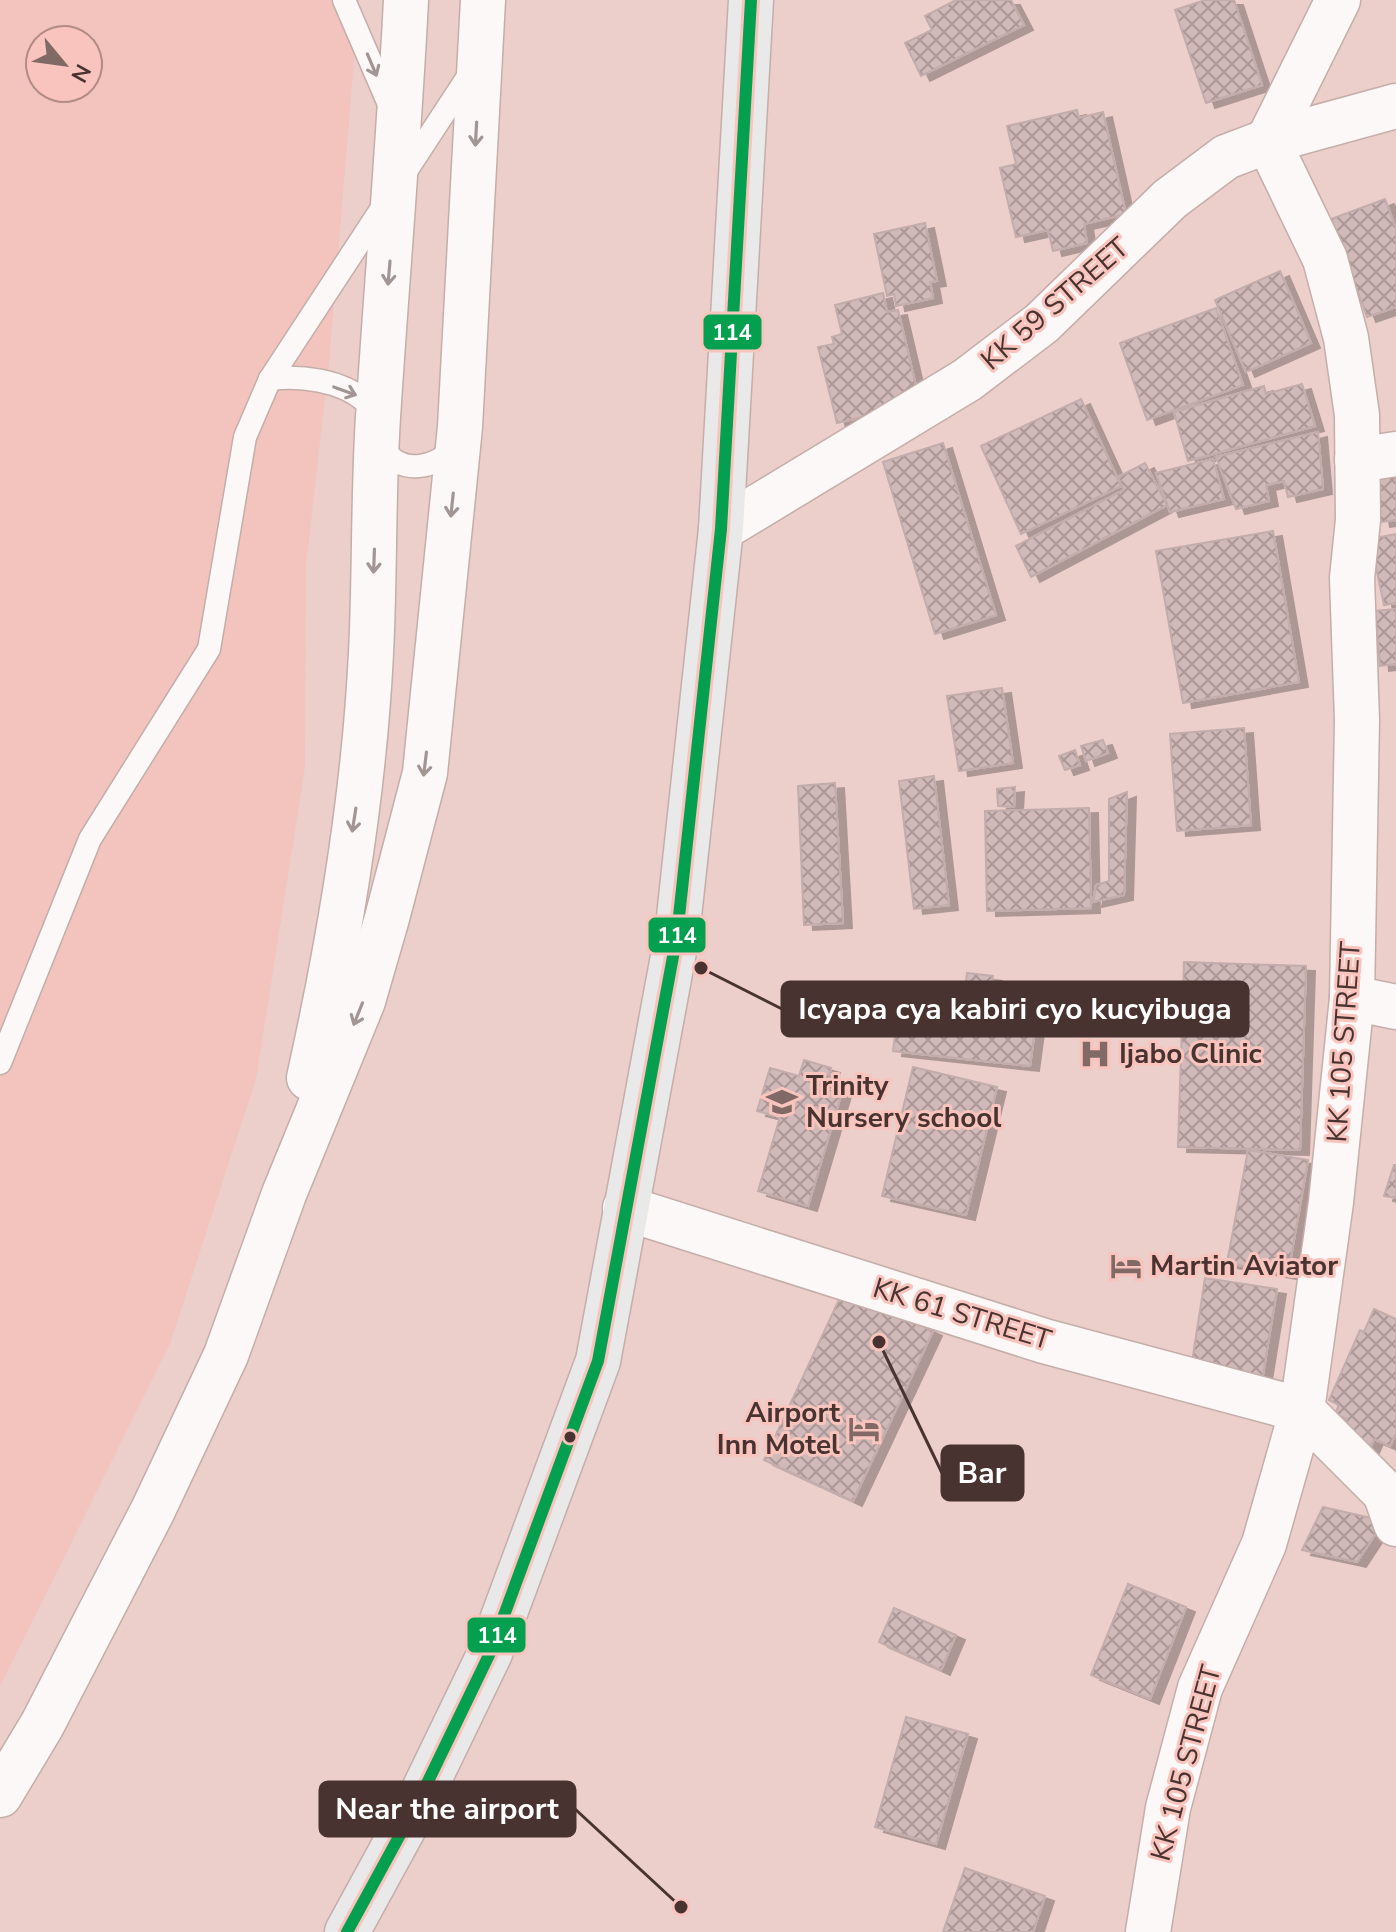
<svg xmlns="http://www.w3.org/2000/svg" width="1396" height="1932" font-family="'Nunito Sans',sans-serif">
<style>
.built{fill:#f2c4bd;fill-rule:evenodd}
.building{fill:url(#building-cross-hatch);stroke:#c3acac;stroke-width:2;filter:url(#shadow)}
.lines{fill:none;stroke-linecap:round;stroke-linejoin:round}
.service-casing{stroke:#c4aeaa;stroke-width:25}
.minor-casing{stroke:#c4aeaa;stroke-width:47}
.secondary-casing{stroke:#c4aeaa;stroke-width:47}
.service{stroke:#fcf8f7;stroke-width:22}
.minor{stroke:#fcf8f7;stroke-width:44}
.secondary{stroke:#e9e9e9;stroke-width:44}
.bus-1-casing{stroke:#f9c4bd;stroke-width:18}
.bus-1{stroke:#04a04f;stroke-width:12}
.oneway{stroke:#a29694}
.bus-dot{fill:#483330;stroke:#f9c4bd;stroke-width:3}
.labels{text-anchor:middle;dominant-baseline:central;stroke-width:6;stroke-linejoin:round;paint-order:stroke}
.street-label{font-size:28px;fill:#483330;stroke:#f9c4bd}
.poi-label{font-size:28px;font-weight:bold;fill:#483330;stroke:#f9c4bd;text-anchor:start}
.leader{fill:none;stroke:#483330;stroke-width:3}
.callout-dot{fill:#483330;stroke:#f9c4bd;stroke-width:3}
.callout{fill:#483330;stroke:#483330;stroke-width:3}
.callout-label{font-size:30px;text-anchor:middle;font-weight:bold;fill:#fff}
.line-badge{stroke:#f9c4bd;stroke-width:3}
.badge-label{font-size:22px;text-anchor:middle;font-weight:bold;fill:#fff}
</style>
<defs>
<pattern id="building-cross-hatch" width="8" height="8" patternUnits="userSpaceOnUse" patternTransform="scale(2)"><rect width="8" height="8" fill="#d0b9b8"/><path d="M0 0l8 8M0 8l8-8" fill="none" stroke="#ab9796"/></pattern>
<filter id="shadow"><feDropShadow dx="9" dy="5" stdDeviation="0" flood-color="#0004"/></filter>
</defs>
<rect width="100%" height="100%" fill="#ecceca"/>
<path class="built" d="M0,0H359L329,362L306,565L305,767L256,1079L170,1344L0,1686ZM40,40H88V88H40Z"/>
<g class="building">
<polygon points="956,0 1011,0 1024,25 921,76 905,43 932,30 925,16"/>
<polygon points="1205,0 1234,0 1262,85 1206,103 1175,10"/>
<polygon points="1077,110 1079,118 1103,112 1126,214 1084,224 1087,243 1053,251 1048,230 1016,237 1000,168 1016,164 1007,126"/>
<polygon points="1385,199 1396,229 1396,307 1367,317 1331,219"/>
<polygon points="925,223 937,281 930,282 933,298 896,306 894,294 887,296 874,234"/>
<polygon points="1280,271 1311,343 1246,372 1215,300"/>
<polygon points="883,293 887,312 898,310 920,403 837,423 818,347 834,344 832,337 842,334 835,305"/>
<polygon points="1216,308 1243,385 1147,420 1120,343"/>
<polygon points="1302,384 1315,426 1188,461 1174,412 1264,386 1266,394"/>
<polygon points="1081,399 1121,486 1021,534 981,446"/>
<polygon points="1318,432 1323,489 1288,497 1284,481 1266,485 1269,501 1236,509 1216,457"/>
<polygon points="943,443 996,615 935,634 883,462"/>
<polygon points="1213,459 1224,499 1170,512 1156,473"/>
<polygon points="1145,463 1167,505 1031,577 1016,546 1124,490 1118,477"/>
<polygon points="1396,472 1396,520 1381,522 1373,476"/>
<polygon points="1273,531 1299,682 1183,703 1156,551"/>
<polygon points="1396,534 1396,603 1384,605 1370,539"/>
<polygon points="1396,609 1396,664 1380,666 1375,611"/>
<polygon points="1002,688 1013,763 959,771 947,696"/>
<polygon points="1244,728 1251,825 1177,831 1170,734"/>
<polygon points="1103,740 1108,753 1086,761 1081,746"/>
<polygon points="1075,750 1080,765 1065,770 1059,756"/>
<polygon points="934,776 949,905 914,909 899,781"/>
<polygon points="835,783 843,923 804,925 798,786"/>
<polygon points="1015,787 1014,807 998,806 997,789"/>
<polygon points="1127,792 1124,895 1093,902 1096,885 1109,881 1109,799"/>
<polygon points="1089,808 1091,908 987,911 985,811"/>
<polygon points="1184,962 1306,966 1300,1150 1178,1147"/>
<polygon points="967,973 993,976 991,993 1039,999 1030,1066 893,1051 902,982 965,990"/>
<polygon points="804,1060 831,1068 826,1088 842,1092 808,1206 758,1191 780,1117 757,1111 770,1068 799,1076"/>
<polygon points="913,1067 997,1087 966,1215 882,1196"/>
<polygon points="1248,1150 1308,1160 1288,1274 1227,1263"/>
<polygon points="1394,1165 1396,1165 1396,1198 1384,1196"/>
<polygon points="1205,1278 1277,1289 1261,1387 1190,1375"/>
<polygon points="844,1289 933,1331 853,1501 764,1460"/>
<polygon points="1374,1309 1396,1319 1396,1433 1390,1446 1374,1439 1370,1448 1340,1435 1347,1419 1335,1414 1339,1405 1329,1400 1360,1330 1364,1332"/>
<polygon points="1323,1507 1384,1521 1357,1562 1302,1550"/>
<polygon points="1128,1584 1186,1607 1150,1699 1091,1675"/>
<polygon points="894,1608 956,1635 941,1670 879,1642"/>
<polygon points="906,1717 968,1734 936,1844 875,1827"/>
<polygon points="965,1868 1045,1896 1033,1932 943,1932"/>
</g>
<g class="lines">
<defs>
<g id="service">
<polyline points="344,0 391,109"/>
<path d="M270,379C299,375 341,380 365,401C380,414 375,430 383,446C397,477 439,469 455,445"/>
<polyline points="0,1063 90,839 209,649 245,437 270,379 471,72"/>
</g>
<g id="minor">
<polyline points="1357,460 1396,454"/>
<polyline points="721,529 967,380 1042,323 1170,199 1226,157 1268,141 1396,106"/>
<polyline points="1352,998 1396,1007"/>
<path d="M309,1078C340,939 364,796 371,653C375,575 373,496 378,417C387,278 399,139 406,0"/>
<polyline points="625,1208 1044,1341 1302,1410 1385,1493 1396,1524"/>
<polyline points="0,1795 42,1725 153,1510 226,1355 284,1194 363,1001 387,918 425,773 460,427 483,0"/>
<polyline points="1148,1932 1168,1808 1200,1688 1264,1544 1302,1410 1331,1202 1352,998 1357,720 1352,578 1358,520 1357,415 1346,338 1325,259 1268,141 1338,0"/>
</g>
<polyline id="secondary" points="347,1932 419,1800 490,1653 598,1361 677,935 721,529 751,0"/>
</defs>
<use href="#service" class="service-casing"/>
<use href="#minor" class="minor-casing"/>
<use href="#secondary" class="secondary-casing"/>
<use href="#service" class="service"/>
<use href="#minor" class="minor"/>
<use href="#secondary" class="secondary"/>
<defs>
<polyline id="bus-1" points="347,1932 419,1800 490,1653 598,1361 677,935 721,529 751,0"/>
</defs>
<use href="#bus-1" class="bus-1-casing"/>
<use href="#bus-1" class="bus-1"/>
</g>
<defs><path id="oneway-shaft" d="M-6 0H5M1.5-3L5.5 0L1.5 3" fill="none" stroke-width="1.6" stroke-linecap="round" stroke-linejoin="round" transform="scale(2)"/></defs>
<g class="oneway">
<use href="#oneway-shaft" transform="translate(372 65) rotate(67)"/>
<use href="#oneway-shaft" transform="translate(476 134) rotate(93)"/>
<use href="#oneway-shaft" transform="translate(389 273) rotate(95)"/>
<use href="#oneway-shaft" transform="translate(345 391) rotate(20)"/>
<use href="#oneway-shaft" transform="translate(452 505) rotate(96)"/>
<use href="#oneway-shaft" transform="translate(374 561) rotate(92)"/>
<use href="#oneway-shaft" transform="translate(425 764) rotate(97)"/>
<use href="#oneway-shaft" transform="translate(354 820) rotate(99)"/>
<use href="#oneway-shaft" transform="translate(358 1014) rotate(112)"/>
</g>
<defs>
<symbol id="hospital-bare" viewBox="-9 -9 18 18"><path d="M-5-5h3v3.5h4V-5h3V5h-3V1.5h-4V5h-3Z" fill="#816966" stroke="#f9c4bd" stroke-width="2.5" paint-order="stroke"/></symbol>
<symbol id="school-bare" viewBox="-9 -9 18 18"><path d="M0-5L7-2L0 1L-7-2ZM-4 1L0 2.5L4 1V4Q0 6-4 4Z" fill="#816966" stroke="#f9c4bd" stroke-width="2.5" paint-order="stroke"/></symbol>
<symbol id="hotel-bare" viewBox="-9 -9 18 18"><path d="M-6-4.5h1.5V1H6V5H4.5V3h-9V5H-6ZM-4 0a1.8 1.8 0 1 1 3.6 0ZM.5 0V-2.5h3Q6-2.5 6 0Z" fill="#816966" stroke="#f9c4bd" stroke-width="2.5" paint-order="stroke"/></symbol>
</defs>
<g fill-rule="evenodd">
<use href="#hospital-bare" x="1073" y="1032" width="44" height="44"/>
<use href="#school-bare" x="760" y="1080" width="44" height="44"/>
<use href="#hotel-bare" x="1104" y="1244" width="44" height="44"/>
<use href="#hotel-bare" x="842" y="1407" width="44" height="44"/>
</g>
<circle class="bus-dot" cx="570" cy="1437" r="7"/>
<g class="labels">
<g class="street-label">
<text transform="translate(1055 304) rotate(-41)">KK 59 STREET</text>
<text transform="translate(1344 1042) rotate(-86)">KK 105 STREET</text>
<text transform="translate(962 1314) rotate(17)">KK 61 STREET</text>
<text transform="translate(1186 1763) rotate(-75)">KK 105 STREET</text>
</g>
<g class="poi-label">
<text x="1119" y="1054">Ijabo Clinic</text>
<text x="806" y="1086">Trinity<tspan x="806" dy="32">Nursery school</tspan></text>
<text x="1150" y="1266">Martin Aviator</text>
<text x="840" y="1413" text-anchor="end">Airport<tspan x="840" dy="32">Inn Motel</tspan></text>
</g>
</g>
<path class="leader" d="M701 968L782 1009M879 1342L942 1473M681 1907L575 1809"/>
<g class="callout-dot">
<circle cx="701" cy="968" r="8"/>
<circle cx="879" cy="1342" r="8"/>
<circle cx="681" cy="1907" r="8"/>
</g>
<g class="callout">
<rect x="782" y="982" width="466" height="54" rx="8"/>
<rect x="942" y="1446" width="81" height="54" rx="8"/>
<rect x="320" y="1782" width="255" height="54" rx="8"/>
</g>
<g class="callout-label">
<text x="1015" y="1019">Icyapa cya kabiri cyo kucyibuga</text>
<text x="982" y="1483">Bar</text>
<text x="447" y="1819">Near the airport</text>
</g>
<g class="line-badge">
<rect x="702" y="313" width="61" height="38" rx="8" fill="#04a04f"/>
<rect x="647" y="916" width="60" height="38" rx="8" fill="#04a04f"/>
<rect x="466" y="1616" width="61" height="38" rx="8" fill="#04a04f"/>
</g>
<g class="badge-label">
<text x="732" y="340">114</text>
<text x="677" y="943">114</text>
<text x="497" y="1643">114</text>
</g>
<g transform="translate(64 64) rotate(119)"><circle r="38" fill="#f9c4bd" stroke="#b28a85" stroke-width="2"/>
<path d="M0-6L14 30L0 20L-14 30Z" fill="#816966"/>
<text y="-12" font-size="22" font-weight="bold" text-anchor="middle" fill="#483330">N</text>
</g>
</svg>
